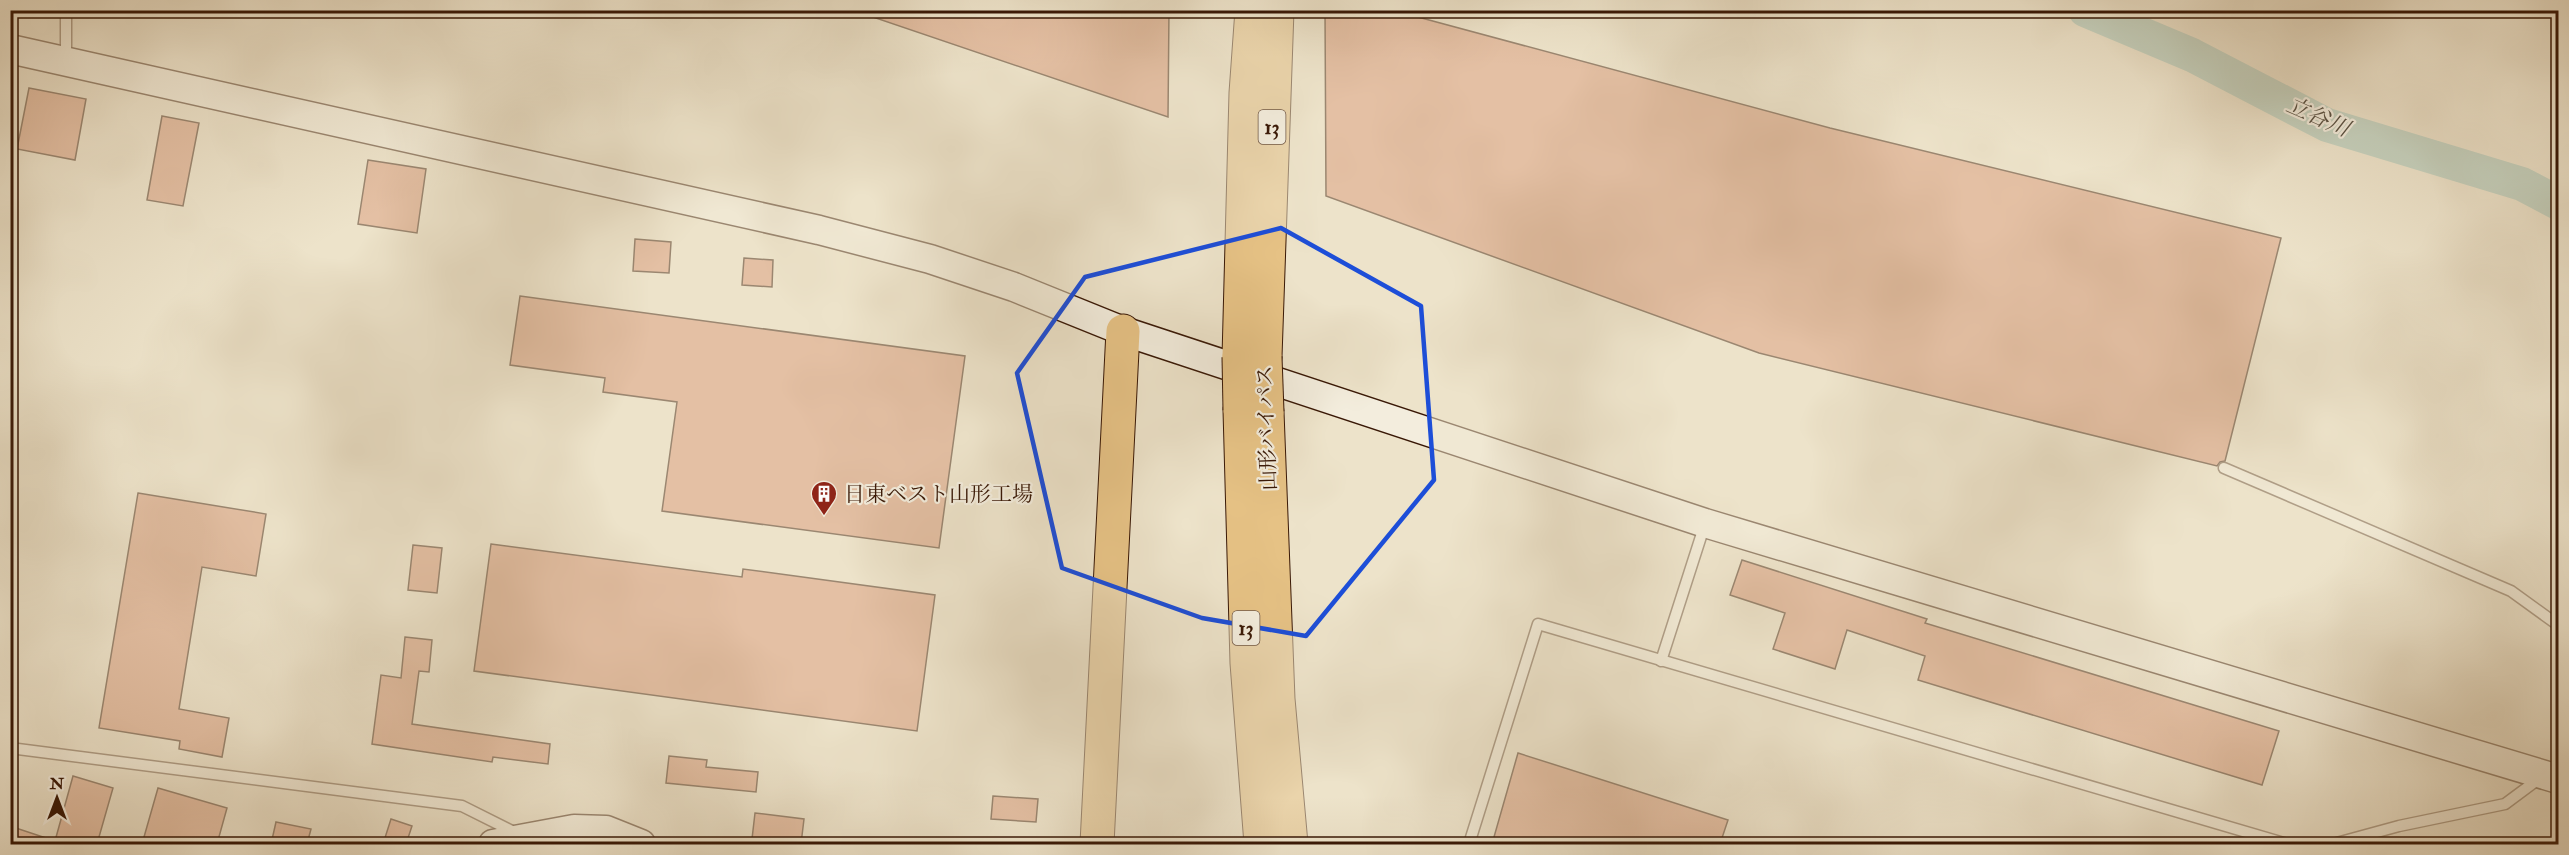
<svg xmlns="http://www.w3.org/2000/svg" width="2569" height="855" font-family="'IM FELL Double Pica','Noto Serif JP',serif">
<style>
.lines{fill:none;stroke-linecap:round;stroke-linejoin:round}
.river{stroke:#9abeb3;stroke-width:34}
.building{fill:#da9577;stroke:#391806;stroke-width:1.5}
.lane-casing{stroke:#664b37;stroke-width:13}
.secondary-casing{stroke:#391806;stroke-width:31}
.highway-casing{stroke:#391806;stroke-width:35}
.lane{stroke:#f3eddd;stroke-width:10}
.secondary{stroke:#f3eddd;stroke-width:28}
.highway{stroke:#e6c285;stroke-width:33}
.highway-bridge-casing{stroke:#391806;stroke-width:35;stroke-linecap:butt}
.highway-bridge{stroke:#e6c285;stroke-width:33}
.marked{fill:none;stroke:#1d4ed8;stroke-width:4.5;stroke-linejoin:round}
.labels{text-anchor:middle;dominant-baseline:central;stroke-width:4.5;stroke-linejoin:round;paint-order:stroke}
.shield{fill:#f3eddd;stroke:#715846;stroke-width:1.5}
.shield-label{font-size:20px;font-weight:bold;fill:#391806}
.street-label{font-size:21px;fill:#391806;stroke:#f3eddd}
.poi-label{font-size:21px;fill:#391806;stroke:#f3eddd;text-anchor:start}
.water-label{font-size:22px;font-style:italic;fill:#5b5243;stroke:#f3eddd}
</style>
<rect width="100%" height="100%" fill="#ede3ca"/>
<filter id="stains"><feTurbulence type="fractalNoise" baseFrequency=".00333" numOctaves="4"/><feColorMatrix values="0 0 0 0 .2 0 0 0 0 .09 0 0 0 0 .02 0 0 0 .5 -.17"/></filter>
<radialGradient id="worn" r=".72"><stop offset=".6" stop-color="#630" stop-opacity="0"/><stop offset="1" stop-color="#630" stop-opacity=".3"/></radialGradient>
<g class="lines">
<polyline class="river" points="2085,10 2192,55 2327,125 2522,184 2558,203"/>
</g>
<g class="building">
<polygon points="861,10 1169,10 1168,117 861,13"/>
<polygon points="1325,10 1392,10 1830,128 2281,238 2225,461 2220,462 2217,466 1759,353 1326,196"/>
<polygon points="29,88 86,99 75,160 17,149"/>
<polygon points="162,116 199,123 183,206 147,200"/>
<polygon points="368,160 426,169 417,233 358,224"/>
<polygon points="635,239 671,242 669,273 633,271"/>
<polygon points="744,258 773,260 772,287 742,285"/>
<polygon points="520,296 965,356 939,548 662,511 677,402 603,392 605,378 510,365"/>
<polygon points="138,493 266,514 256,576 202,567 179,709 229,718 222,757 179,749 180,741 99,728"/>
<polygon points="491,544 742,577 743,569 935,595 917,731 474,671"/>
<polygon points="413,545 442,548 437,593 408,590"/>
<polygon points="1742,560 1927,619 1925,623 2279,731 2262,785 1918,680 1925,656 1847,630 1835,669 1773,649 1785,613 1730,595"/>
<polygon points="405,637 432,640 429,672 419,671 412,724 550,744 548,764 493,757 492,762 372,744 381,675 401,678"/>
<polygon points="1518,753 1728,820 1720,844 1611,844 1594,839 1594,844 1492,844"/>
<polygon points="669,756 707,760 706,767 758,772 756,792 666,783"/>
<polygon points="73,776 113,788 97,844 10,844 10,826 55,841"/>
<polygon points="158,788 227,808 217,844 142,844"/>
<polygon points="993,796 1038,799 1036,822 991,819"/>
<polygon points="755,813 804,819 801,844 752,839"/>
<polygon points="391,819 412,826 406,844 383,844"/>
<polygon points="276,822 311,829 307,844 271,844"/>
</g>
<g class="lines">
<defs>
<g id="lane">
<polyline points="64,10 66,12 66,60"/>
<polyline points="2224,468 2511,591 2558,625"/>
<polyline points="1661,661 1705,524"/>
<polyline points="10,748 462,806 516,833"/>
<polyline points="1469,844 1538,624 2287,844"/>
<polyline points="2333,844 2399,826 2505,804 2540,778"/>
</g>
<g id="secondary">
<polyline points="10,49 819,230 930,259 1014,287 1123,331 1705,523 2558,779"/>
<polyline points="493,844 574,829 606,830 641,844"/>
</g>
<g id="highway">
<polyline points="1239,357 1246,93 1252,10"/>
<polyline points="1265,357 1277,10"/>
<polyline points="1240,410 1247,663 1261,844"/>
<polyline points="1267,412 1278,699 1291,844"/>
<polyline points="1097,844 1123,331"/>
</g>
</defs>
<use href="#lane" class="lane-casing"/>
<use href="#secondary" class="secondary-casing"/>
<use href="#highway" class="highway-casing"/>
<use href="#lane" class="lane"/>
<use href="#secondary" class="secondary"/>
<use href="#highway" class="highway"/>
<defs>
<g id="highway-bridge">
<polyline points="1239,357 1240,410"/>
<polyline points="1265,357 1267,412"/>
</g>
</defs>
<use href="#highway-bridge" class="highway-bridge-casing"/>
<use href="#highway-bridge" class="highway-bridge"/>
</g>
<path d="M0 0H2569V855H0ZM1281,228L1421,306L1434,480L1306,636L1202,618L1062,568L1017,373L1085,277Z" fill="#ede3ca" fill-opacity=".55" fill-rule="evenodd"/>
<path class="marked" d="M1281,228L1421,306L1434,480L1306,636L1202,618L1062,568L1017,373L1085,277Z"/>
<defs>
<symbol id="building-pin" viewBox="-11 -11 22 30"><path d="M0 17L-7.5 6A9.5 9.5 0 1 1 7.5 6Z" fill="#8f2418" stroke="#f3eddd"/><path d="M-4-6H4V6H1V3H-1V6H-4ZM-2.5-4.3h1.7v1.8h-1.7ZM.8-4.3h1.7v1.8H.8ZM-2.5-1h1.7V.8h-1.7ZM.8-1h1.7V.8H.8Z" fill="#fff"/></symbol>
</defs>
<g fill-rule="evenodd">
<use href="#building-pin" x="809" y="479" width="30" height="40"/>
</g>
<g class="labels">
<g class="shield">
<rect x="1258.5" y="110" width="27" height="34" rx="4.5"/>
<rect x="1232.5" y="611" width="27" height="34" rx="4.5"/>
</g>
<g class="shield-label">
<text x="1272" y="127">13</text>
<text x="1246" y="628">13</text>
</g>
<g class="street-label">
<text transform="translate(1267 428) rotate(-92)">山形バイパス</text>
</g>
<g class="poi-label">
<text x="844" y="494">日東ベスト山形工場</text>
</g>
<g class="water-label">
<text transform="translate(2318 117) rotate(24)">立谷川</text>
</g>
</g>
<rect width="2569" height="855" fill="none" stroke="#ede3ca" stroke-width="36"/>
<rect x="12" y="12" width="2545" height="831" fill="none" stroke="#391806" stroke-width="3"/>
<rect x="18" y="18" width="2533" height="819" fill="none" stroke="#391806" stroke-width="1.5"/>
<g transform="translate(57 798)" stroke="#f3eddd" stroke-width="4.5" paint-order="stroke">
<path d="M0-4.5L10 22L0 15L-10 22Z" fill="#391806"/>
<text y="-9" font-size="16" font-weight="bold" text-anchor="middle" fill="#391806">N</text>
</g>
<rect width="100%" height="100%" filter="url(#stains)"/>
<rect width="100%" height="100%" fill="url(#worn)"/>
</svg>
